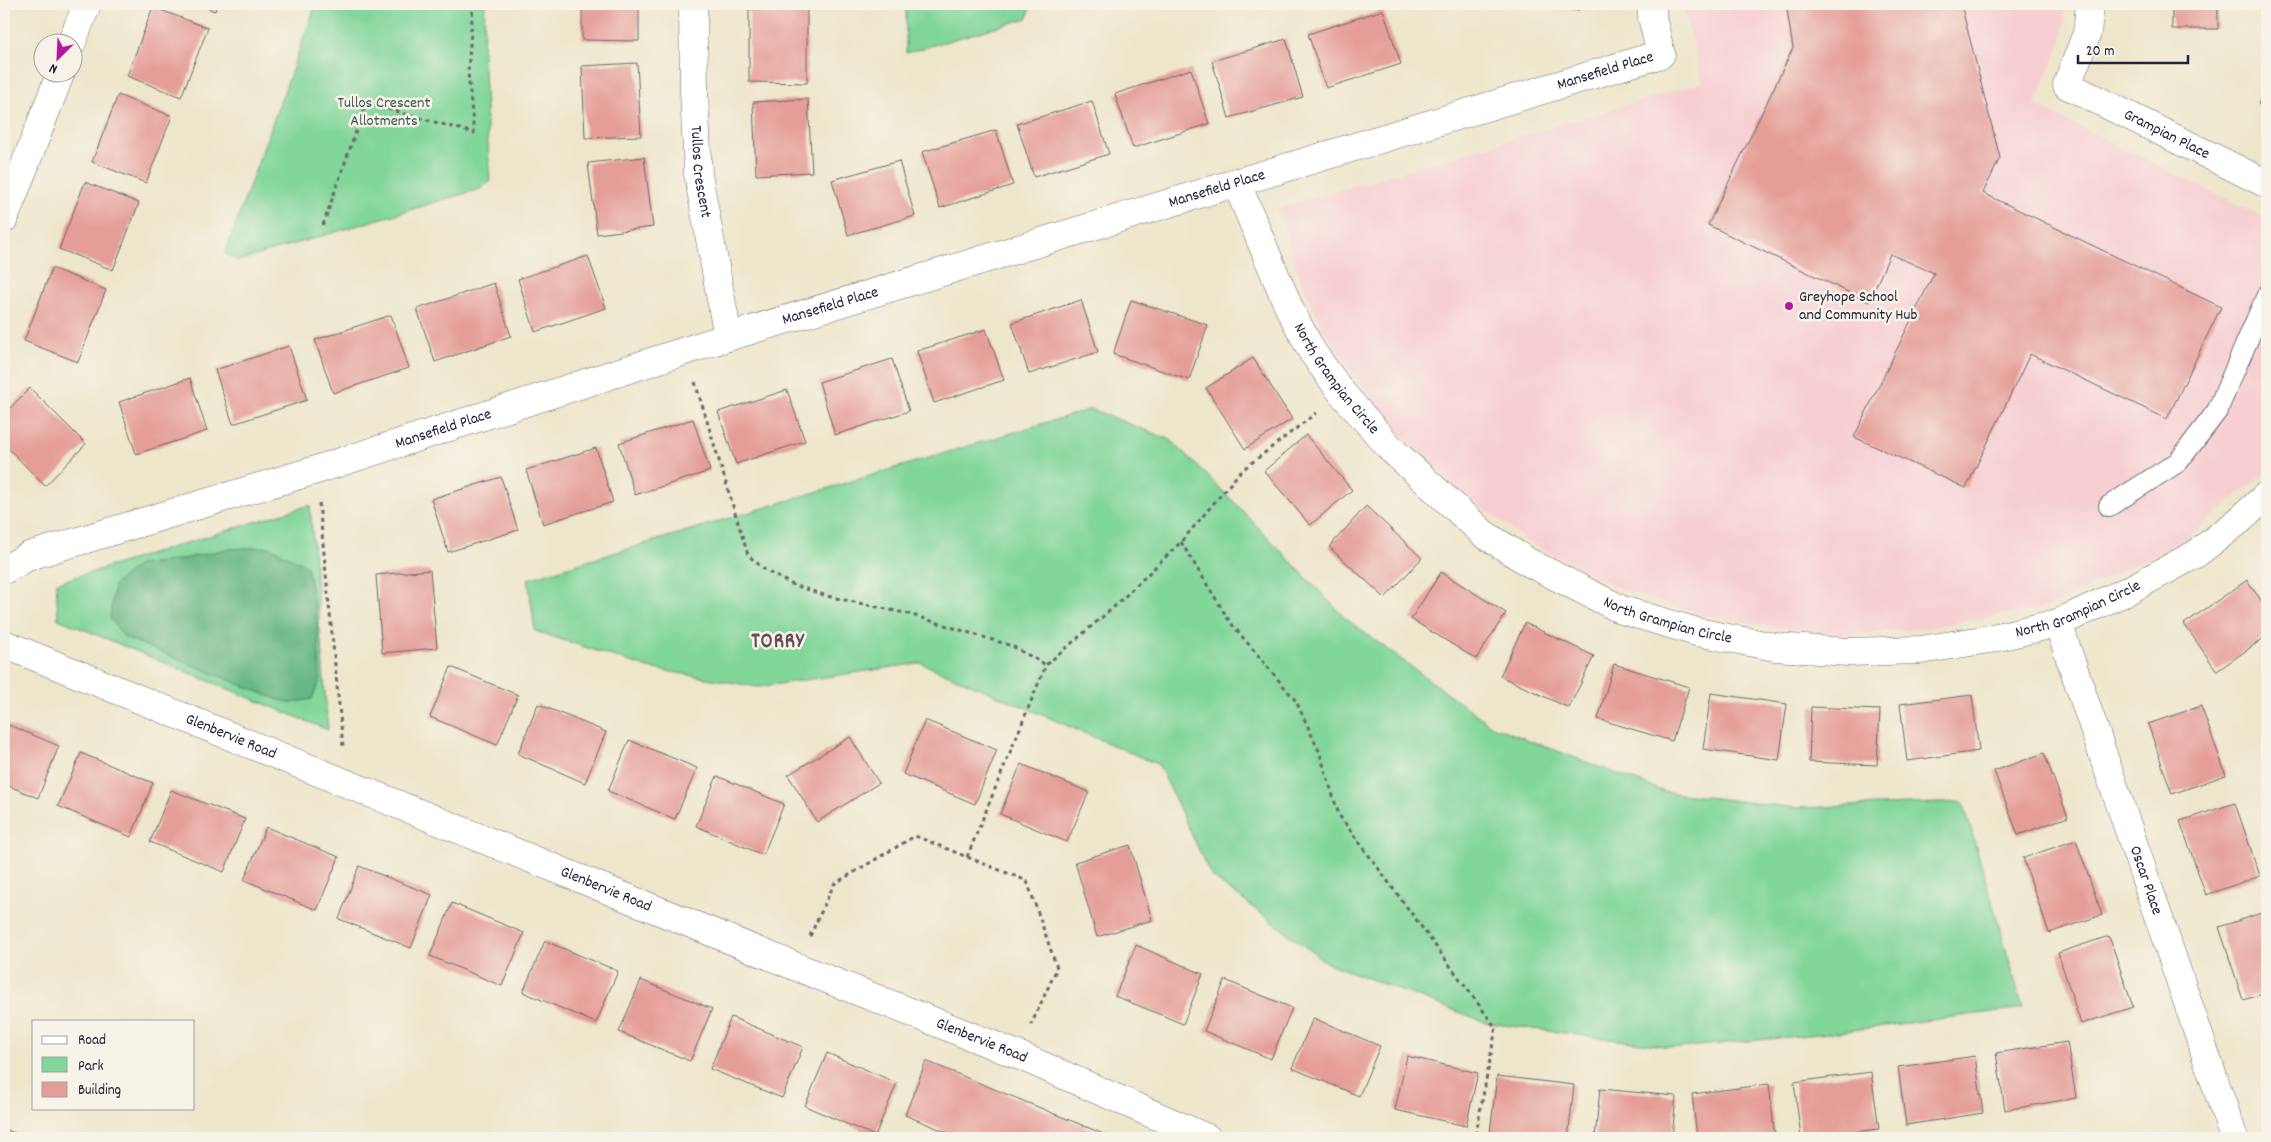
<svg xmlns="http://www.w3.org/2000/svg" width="2271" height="1142" font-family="Dekko,sans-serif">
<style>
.built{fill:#f7cfd3}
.green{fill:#81d69a;stroke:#527c6a}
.forest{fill:#68b782;stroke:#456c5e}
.building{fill:#e59e97}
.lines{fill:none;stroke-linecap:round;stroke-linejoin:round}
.lane-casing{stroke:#69676d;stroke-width:22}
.street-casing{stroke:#69676d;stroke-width:29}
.path{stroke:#69676d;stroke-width:3;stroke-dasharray:4 4;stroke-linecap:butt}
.lane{stroke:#fff;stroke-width:20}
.street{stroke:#fff;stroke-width:28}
.poi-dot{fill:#b5179e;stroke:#f7f3e8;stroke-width:2}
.labels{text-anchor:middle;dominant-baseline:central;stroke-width:5;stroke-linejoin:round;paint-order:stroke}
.street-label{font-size:16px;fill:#22223b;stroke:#f7f3e8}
.park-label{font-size:16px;fill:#3e5858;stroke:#f7f3e8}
.poi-label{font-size:16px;fill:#22223b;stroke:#f7f3e8;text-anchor:start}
.district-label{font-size:21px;font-weight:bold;letter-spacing:1px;fill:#664d5b;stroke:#f7f3e8}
</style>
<rect width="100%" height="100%" fill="#f7f3e8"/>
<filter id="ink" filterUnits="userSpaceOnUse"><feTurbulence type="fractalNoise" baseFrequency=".02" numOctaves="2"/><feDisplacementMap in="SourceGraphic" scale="10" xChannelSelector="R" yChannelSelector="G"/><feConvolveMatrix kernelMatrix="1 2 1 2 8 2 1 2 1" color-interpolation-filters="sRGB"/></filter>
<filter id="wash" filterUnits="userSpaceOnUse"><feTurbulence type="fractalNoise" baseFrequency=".0096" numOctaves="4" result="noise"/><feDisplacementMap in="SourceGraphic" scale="20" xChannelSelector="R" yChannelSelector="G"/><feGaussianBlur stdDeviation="1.12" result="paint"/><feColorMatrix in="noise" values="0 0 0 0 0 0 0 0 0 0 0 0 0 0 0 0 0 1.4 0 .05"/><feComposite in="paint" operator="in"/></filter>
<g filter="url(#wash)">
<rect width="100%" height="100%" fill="#eee6ca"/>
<polygon class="built" points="1682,4 2065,4 2063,37 2035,105 2267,219 2267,471 2184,540 2048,607 1919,629 1845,634 1777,628 1697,613 1623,590 1527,541 1455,487 1404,437 1364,389 1323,330 1301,281 1277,209 1703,82"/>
<g class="green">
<polygon points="316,4 485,4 483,53 490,182 480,189 238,261 225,253"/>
<polygon points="906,4 1030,4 1028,18 906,53"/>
<polygon points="1091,409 1171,440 1235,503 1346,619 1492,726 1665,792 1797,808 1963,802 2023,1008 1839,1032 1679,1048 1488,1023 1327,963 1211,876 1159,765 921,663 758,687 649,668 535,631 528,579"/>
<polygon points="310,505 328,730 58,619 56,583"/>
</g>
<polygon class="forest" points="270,547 307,566 317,620 320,680 312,699 292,703 276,699 124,637 110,618 114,585 138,565 183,559 226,549"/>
<g id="blocks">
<g class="building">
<polygon points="196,4 217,4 215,11"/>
<polygon points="582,4 639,4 639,41 582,40"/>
<polygon points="1540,4 1580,4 1579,10"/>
<polygon points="1786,4 1961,4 2000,158 1983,193 2221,307 2167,419 2030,354 1966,488 1854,437 1934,273 1890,254 1869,302 1708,225 1793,48"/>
<polygon points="2160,4 2218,4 2218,29 2172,29 2172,6 2160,6"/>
<polygon points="153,7 208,28 181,97 127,76"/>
<polygon points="749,9 807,9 807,83 749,82"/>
<polygon points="1383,10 1401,64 1326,88 1308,34"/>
<polygon points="1286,39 1303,97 1229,118 1212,61"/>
<polygon points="637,63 641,136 585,138 582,66"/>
<polygon points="1191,69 1209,124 1133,148 1115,94"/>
<polygon points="2267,84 2267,109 2258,104"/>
<polygon points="118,95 172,116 146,183 92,162"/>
<polygon points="808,99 812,172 756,175 753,102"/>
<polygon points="1092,101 1109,154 1034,177 1017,124"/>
<polygon points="996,130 1013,185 940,208 922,152"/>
<polygon points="644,157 653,227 597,234 588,163"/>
<polygon points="899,161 915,216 848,235 832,180"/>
<polygon points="85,182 139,203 113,270 59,249"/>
<polygon points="588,256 606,308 535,332 518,279"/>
<polygon points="52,268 106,290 78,362 24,341"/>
<polygon points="494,283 511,336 435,362 417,309"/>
<polygon points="1081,300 1098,352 1029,374 1012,323"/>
<polygon points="1131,300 1208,325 1189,380 1113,354"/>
<polygon points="391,315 409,368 333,393 315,340"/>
<polygon points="986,329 1004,380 934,403 917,351"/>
<polygon points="289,346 307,400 233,424 215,370"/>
<polygon points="1253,358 1292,419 1245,449 1206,388"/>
<polygon points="892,359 909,411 835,435 819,382"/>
<polygon points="190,378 207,431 136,454 119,402"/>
<polygon points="30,388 86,444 45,486 4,444 4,414"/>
<polygon points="787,390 805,441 736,464 718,412"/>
<polygon points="693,419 710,471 635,495 619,443"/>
<polygon points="1306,435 1352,490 1310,525 1264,471"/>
<polygon points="596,448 613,502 543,524 526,470"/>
<polygon points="501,477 518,530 448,552 431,499"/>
<polygon points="1366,506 1422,558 1385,598 1329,547"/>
<polygon points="430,570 437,648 382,653 376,575"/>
<polygon points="1441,572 1506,613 1476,659 1411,619"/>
<polygon points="2247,580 2267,609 2267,636 2217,671 2184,624"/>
<polygon points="1525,623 1594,656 1569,708 1500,676"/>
<polygon points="1614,664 1689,687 1672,741 1598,719"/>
<polygon points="451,667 518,695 497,745 430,717"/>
<polygon points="1711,693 1787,704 1779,760 1703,749"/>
<polygon points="1972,695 1979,751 1907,761 1900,704"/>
<polygon points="538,704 606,732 585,783 518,754"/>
<polygon points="2201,706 2226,775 2172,794 2148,724"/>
<polygon points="1811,707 1880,710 1877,765 1809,762"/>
<polygon points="925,720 997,750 975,804 903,774"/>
<polygon points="4,723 59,746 38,798 4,784"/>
<polygon points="850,737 879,783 817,822 788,775"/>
<polygon points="629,740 697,768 675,819 608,791"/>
<polygon points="81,753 153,783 131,837 58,806"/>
<polygon points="2044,753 2068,817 2018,835 1994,771"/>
<polygon points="1021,764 1089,792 1067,842 1000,814"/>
<polygon points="717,776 784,804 763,855 696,826"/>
<polygon points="171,790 245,819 224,872 150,842"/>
<polygon points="2235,803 2260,876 2206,895 2180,821"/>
<polygon points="266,827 339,857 317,910 244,880"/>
<polygon points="2076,840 2102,915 2049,933 2023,858"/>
<polygon points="1130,845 1152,920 1097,937 1075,862"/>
<polygon points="359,866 432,895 411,948 339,919"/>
<polygon points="452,903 524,933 502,986 430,956"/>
<polygon points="2267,911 2267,993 2243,1000 2219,927"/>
<polygon points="2109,936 2133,1007 2081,1024 2058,953"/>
<polygon points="545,941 618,971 596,1023 523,992"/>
<polygon points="1136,945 1203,974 1183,1024 1115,996"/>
<polygon points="641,980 712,1009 690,1061 619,1032"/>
<polygon points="1225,980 1292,1008 1271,1059 1204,1031"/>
<polygon points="731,1017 803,1047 782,1098 710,1069"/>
<polygon points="1313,1018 1380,1046 1359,1096 1292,1068"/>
<polygon points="2067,1042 2076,1098 2005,1110 1996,1053"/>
<polygon points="827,1053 897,1083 875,1136 805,1106"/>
<polygon points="1407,1056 1478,1073 1466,1126 1395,1110"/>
<polygon points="1975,1056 1983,1113 1906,1125 1898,1067"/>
<polygon points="926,1061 1089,1128 1113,1138 961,1138 905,1115"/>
<polygon points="1871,1072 1879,1129 1801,1138 1794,1082"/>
<polygon points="1497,1076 1574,1085 1568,1138 1528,1138 1490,1133"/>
<polygon points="1769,1084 1775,1138 1697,1138 1692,1094"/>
<polygon points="1600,1089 1676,1096 1672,1138 1595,1138"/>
<polygon points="4,1129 27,1138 4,1138"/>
</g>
</g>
</g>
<g filter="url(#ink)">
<use href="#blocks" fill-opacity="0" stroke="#69676d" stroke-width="1"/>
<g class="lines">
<defs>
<polyline id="lane" points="2109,506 2178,462 2217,411 2267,295"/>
<g id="street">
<path id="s1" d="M693,4L694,92L698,174L728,337"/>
<path id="s2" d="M2090,4L2087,33L2067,85L2267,184"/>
<polyline points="72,42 87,4"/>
<path id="s3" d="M1236,182L1290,310L1313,353L1342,393L1392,450L1484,534L1528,562L1622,610L1697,632L1775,647L1848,652L1921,650L1989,639L2058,623L2129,590L2196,554L2240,520L2267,495"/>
<polyline points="4,219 61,72"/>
<path id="s4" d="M4,570L29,556L316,470L728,337L1661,54L1652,17V4"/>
<path id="s5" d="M2058,623L2234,1138"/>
<path id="s6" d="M4,644L797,967L1018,1055L1207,1138"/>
</g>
</defs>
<use href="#lane" class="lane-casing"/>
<use href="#street" class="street-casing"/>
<g class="path">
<polyline points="323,225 366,103 474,133 468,73 473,4"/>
<polyline points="695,382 748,555 765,570 791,584 827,596 909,614 1012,646 1046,665"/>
<polyline points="319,503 343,746"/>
<polyline points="1181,542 1230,622 1296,701 1319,751 1339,815 1496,1028 1475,1138"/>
<polyline points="967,857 1046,665 1114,607 1181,542 1241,471 1316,413"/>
<polyline points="810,936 834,884 915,836 1027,881 1057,968 1031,1025"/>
</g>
<use href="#lane" class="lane"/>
<use href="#street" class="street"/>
</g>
</g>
<circle class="poi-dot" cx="1789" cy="306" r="5"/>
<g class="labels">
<g class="street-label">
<text stroke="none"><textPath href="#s4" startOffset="1678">Mansefield Place</textPath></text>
<text stroke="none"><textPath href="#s2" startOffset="196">Grampian Place</textPath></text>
<text stroke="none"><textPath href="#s1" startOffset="168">Tullos Crescent</textPath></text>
<text stroke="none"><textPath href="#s4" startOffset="1272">Mansefield Place</textPath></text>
<text stroke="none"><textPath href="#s4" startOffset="868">Mansefield Place</textPath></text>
<text stroke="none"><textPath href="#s3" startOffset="222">North Grampian Circle</textPath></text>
<text stroke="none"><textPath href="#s4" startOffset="462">Mansefield Place</textPath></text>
<text stroke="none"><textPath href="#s3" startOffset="1062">North Grampian Circle</textPath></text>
<text stroke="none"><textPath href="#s3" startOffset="642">North Grampian Circle</textPath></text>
<text stroke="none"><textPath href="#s6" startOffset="245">Glenbervie Road</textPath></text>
<text stroke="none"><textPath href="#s5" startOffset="272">Oscar Place</textPath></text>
<text stroke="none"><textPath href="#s6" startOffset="650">Glenbervie Road</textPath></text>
<text stroke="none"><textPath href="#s6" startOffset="1055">Glenbervie Road</textPath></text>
</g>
<g class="park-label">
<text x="384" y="103">Tullos Crescent<tspan x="384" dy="18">Allotments</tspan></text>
</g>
<g class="poi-label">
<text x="1799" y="297">Greyhope School<tspan x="1799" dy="18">and Community Hub</tspan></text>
</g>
<g class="district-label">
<text x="778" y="643">TORRY</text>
</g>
</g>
<rect width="2271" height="1142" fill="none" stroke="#f7f3e8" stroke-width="20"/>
<rect x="32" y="1020" width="162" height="90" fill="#f7f3e8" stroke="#a29fa3"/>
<rect x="42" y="1036" width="25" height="8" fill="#ffffff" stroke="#a29fa3"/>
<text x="78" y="1044" font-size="15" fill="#22223b">Road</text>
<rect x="42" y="1057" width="25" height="15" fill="#81d69a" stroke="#a29fa3"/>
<text x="78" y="1070" font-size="15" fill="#22223b">Park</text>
<rect x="42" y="1082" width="25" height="15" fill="#e59e97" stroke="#a29fa3"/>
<text x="78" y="1094" font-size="15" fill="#22223b">Building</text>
<g transform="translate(58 58) rotate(204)"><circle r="24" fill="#f7f3e8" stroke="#a29fa3"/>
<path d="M0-4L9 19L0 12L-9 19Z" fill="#b5179e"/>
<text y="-8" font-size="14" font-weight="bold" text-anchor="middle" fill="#22223b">N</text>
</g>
<path d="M2078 55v8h110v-8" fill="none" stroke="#22223b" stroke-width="2.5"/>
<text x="2086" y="55" font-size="15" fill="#22223b" stroke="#f7f3e8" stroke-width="4" paint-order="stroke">20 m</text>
</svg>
